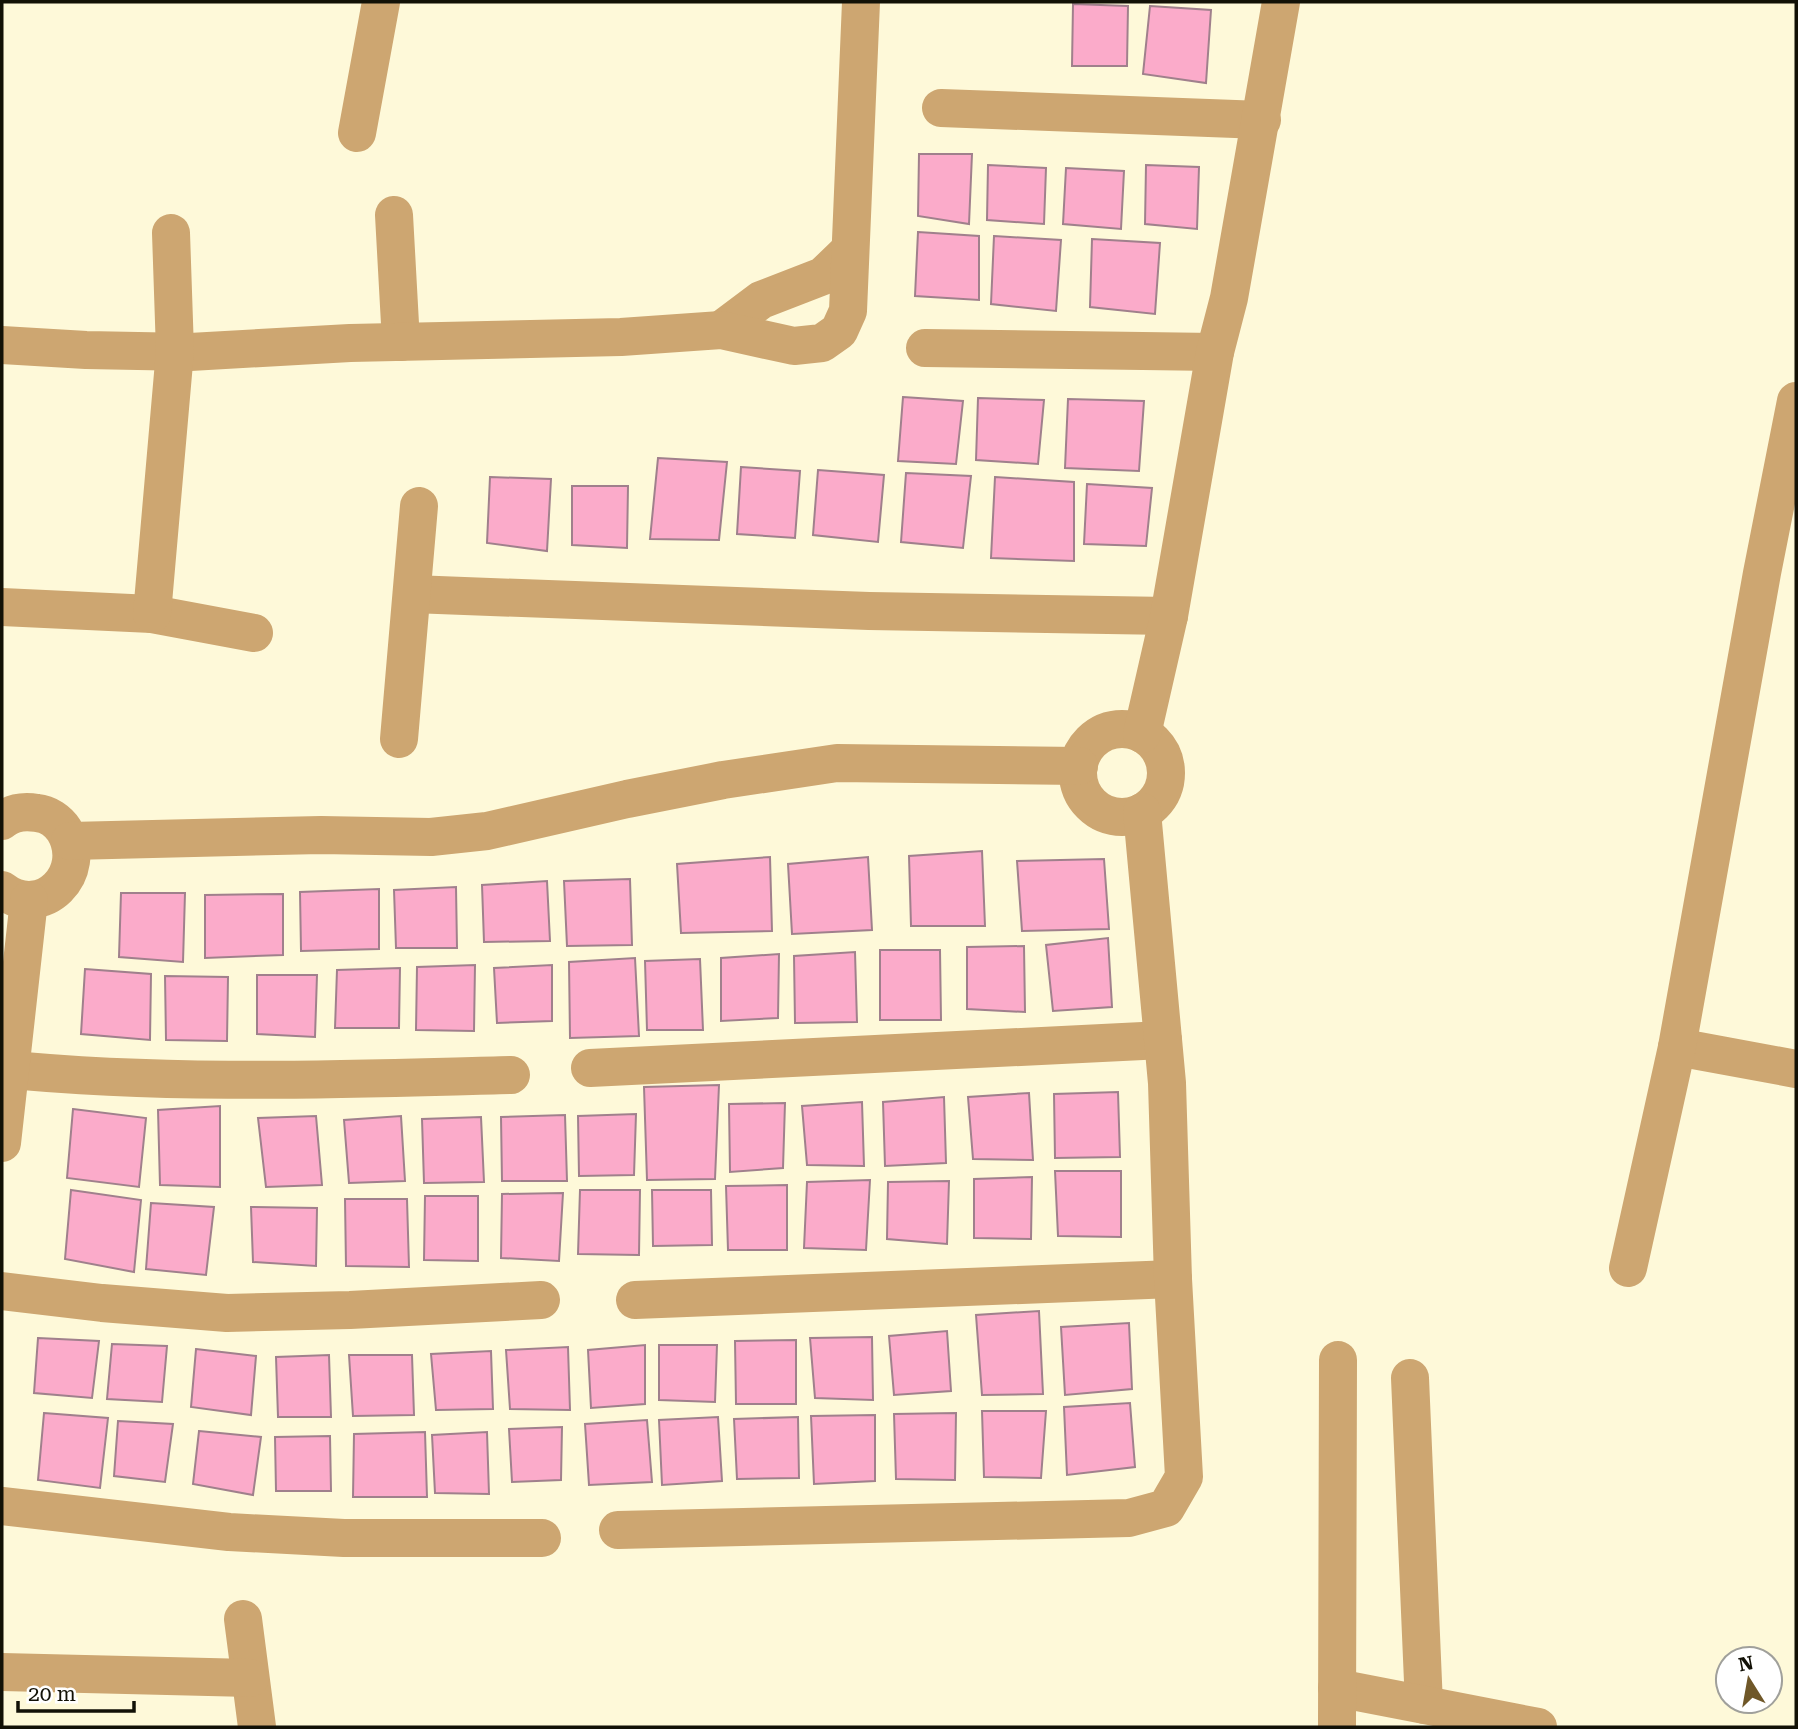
<svg xmlns="http://www.w3.org/2000/svg" width="1798" height="1729" font-family="'Roboto Serif',serif">
<style>
.building{fill:#fbabca;stroke:#a0808c;stroke-width:2}
.lines{fill:none;stroke-linecap:round;stroke-linejoin:round}
.minor{stroke:#cda671;stroke-width:38}
</style>
<rect width="100%" height="100%" fill="#fef9d9"/>
<g class="building">
<polygon points="1073,4 1128,6 1127,66 1072,66"/>
<polygon points="1150,6 1211,10 1206,83 1143,74"/>
<polygon points="919,154 972,154 969,224 918,216"/>
<polygon points="988,165 1046,168 1044,224 987,220"/>
<polygon points="1146,165 1199,167 1197,229 1145,224"/>
<polygon points="1066,168 1124,171 1121,229 1063,224"/>
<polygon points="918,232 979,236 979,300 915,296"/>
<polygon points="994,236 1061,240 1056,311 991,304"/>
<polygon points="1092,239 1160,243 1155,314 1090,307"/>
<polygon points="903,397 963,401 956,464 898,461"/>
<polygon points="978,398 1044,400 1038,464 976,460"/>
<polygon points="1068,399 1144,401 1139,471 1065,468"/>
<polygon points="658,458 727,462 719,540 650,539"/>
<polygon points="741,467 800,471 795,538 737,534"/>
<polygon points="818,470 884,475 878,542 813,535"/>
<polygon points="906,473 971,476 963,548 901,542"/>
<polygon points="490,477 551,479 547,551 487,543"/>
<polygon points="995,477 1074,482 1074,561 991,558"/>
<polygon points="1087,484 1152,488 1146,546 1084,544"/>
<polygon points="572,486 628,486 627,548 572,545"/>
<polygon points="982,851 985,926 911,926 909,856"/>
<polygon points="770,857 772,931 681,933 677,864"/>
<polygon points="868,857 872,930 792,934 788,864"/>
<polygon points="1104,859 1109,929 1022,931 1017,861"/>
<polygon points="630,879 632,945 567,946 564,881"/>
<polygon points="547,881 550,941 484,942 482,885"/>
<polygon points="456,887 457,948 396,948 394,890"/>
<polygon points="379,889 379,949 301,951 300,892"/>
<polygon points="121,893 185,893 183,962 119,957"/>
<polygon points="283,894 283,955 205,958 205,895"/>
<polygon points="1108,938 1112,1007 1053,1011 1046,945"/>
<polygon points="1024,946 1025,1012 967,1009 967,947"/>
<polygon points="880,950 940,950 941,1020 880,1020"/>
<polygon points="855,952 857,1022 795,1023 794,956"/>
<polygon points="779,954 778,1018 721,1021 721,958"/>
<polygon points="635,958 639,1036 570,1038 569,962"/>
<polygon points="700,959 703,1030 647,1030 645,961"/>
<polygon points="475,965 474,1031 416,1030 417,967"/>
<polygon points="552,965 552,1021 497,1023 494,968"/>
<polygon points="400,968 399,1028 335,1028 337,970"/>
<polygon points="85,969 151,974 150,1040 81,1034"/>
<polygon points="257,975 317,975 315,1037 257,1034"/>
<polygon points="165,976 228,977 227,1041 166,1040"/>
<polygon points="719,1085 715,1179 647,1180 644,1087"/>
<polygon points="1118,1092 1120,1157 1055,1158 1054,1094"/>
<polygon points="1029,1093 1033,1160 973,1159 968,1097"/>
<polygon points="944,1097 946,1163 885,1166 883,1102"/>
<polygon points="862,1102 864,1166 807,1165 802,1106"/>
<polygon points="785,1103 783,1168 730,1172 729,1104"/>
<polygon points="220,1106 220,1187 160,1185 158,1110"/>
<polygon points="73,1109 146,1118 139,1187 67,1178"/>
<polygon points="636,1114 634,1175 579,1176 578,1116"/>
<polygon points="565,1115 567,1181 502,1181 501,1117"/>
<polygon points="316,1116 322,1185 266,1187 258,1118"/>
<polygon points="401,1116 405,1181 349,1183 344,1120"/>
<polygon points="481,1117 484,1182 424,1183 422,1119"/>
<polygon points="1055,1171 1121,1171 1121,1237 1058,1236"/>
<polygon points="1032,1177 1031,1239 974,1238 974,1179"/>
<polygon points="870,1180 866,1250 804,1248 807,1182"/>
<polygon points="949,1181 947,1244 887,1239 888,1182"/>
<polygon points="787,1185 787,1250 728,1250 726,1186"/>
<polygon points="71,1190 141,1200 134,1272 65,1259"/>
<polygon points="580,1190 640,1190 639,1255 578,1254"/>
<polygon points="652,1190 711,1190 712,1245 653,1246"/>
<polygon points="563,1193 559,1261 501,1258 502,1194"/>
<polygon points="425,1196 478,1196 478,1261 424,1260"/>
<polygon points="345,1199 407,1199 409,1267 346,1266"/>
<polygon points="151,1203 214,1207 206,1275 146,1269"/>
<polygon points="251,1207 317,1208 316,1266 253,1262"/>
<polygon points="1039,1311 1043,1394 982,1395 976,1315"/>
<polygon points="1129,1323 1132,1389 1065,1395 1061,1327"/>
<polygon points="947,1331 951,1391 894,1395 889,1336"/>
<polygon points="872,1337 873,1400 815,1398 810,1338"/>
<polygon points="38,1338 99,1341 92,1398 34,1393"/>
<polygon points="796,1340 796,1404 736,1404 735,1341"/>
<polygon points="112,1344 167,1346 162,1402 107,1399"/>
<polygon points="645,1345 645,1404 591,1408 588,1350"/>
<polygon points="659,1345 717,1345 715,1402 659,1400"/>
<polygon points="568,1347 570,1410 510,1409 506,1350"/>
<polygon points="196,1349 256,1356 251,1415 191,1407"/>
<polygon points="491,1351 493,1409 436,1410 431,1354"/>
<polygon points="329,1355 331,1417 278,1417 276,1357"/>
<polygon points="349,1355 412,1355 414,1415 353,1416"/>
<polygon points="1130,1403 1135,1467 1067,1475 1064,1407"/>
<polygon points="982,1411 1046,1411 1041,1478 984,1477"/>
<polygon points="44,1413 108,1418 100,1488 38,1480"/>
<polygon points="956,1413 955,1480 896,1479 894,1414"/>
<polygon points="875,1415 875,1481 814,1484 811,1416"/>
<polygon points="718,1417 722,1481 662,1485 659,1420"/>
<polygon points="798,1417 799,1478 737,1479 734,1419"/>
<polygon points="647,1420 652,1482 589,1485 585,1424"/>
<polygon points="118,1421 173,1424 165,1482 114,1476"/>
<polygon points="562,1427 561,1480 512,1482 509,1429"/>
<polygon points="199,1431 261,1437 253,1495 193,1484"/>
<polygon points="425,1432 427,1497 353,1497 354,1434"/>
<polygon points="487,1432 489,1494 435,1493 432,1435"/>
<polygon points="330,1436 331,1491 276,1491 275,1437"/>
</g>
<g class="lines">
<g class="minor">
<polyline points="941,108 1262,120"/>
<polyline points="357,133 381,2"/>
<polyline points="394,215 401,342"/>
<polyline points="721,330 761,300 823,276 849,251"/>
<polyline points="2,345 86,350 190,352 350,343 621,337 721,330 794,346 822,343 839,331 848,311 861,2"/>
<polyline points="925,348 1215,352"/>
<polyline points="412,594 869,611 1169,616"/>
<polyline points="2,607 152,614 254,633"/>
<polyline points="152,614 175,351 171,233"/>
<circle cx="1122" cy="773" r="44"/>
<polyline points="1142,734 1169,616 1215,352 1229,298 1281,2"/>
<polyline points="399,739 419,506"/>
<path d="M2,821C12,812 25,811 37,813C48,814 58,821 64,830C90,873 42,921 2,890"/>
<polyline points="70,841 321,835 431,837 487,831 627,799 723,780 837,763 1079,766"/>
<polyline points="1677,1047 1796,1069"/>
<polyline points="590,1068 1163,1040"/>
<path d="M2,1069C171,1086 342,1079 511,1075"/>
<polyline points="2,1143 29,900"/>
<polyline points="1628,1268 1677,1047 1762,573 1796,401"/>
<polyline points="2,1291 102,1303 227,1313 350,1310 541,1300"/>
<polyline points="635,1300 1173,1279"/>
<polyline points="1410,1378 1424,1705"/>
<polyline points="2,1506 229,1532 344,1538 542,1538"/>
<polyline points="618,1530 1129,1518 1166,1508 1184,1477 1173,1279 1167,1083 1142,812"/>
<polyline points="243,1619 257,1727"/>
<polyline points="2,1672 250,1678"/>
<polyline points="1337,1688 1538,1727"/>
<polyline points="1337,1727 1338,1360"/>
</g>
</g>
<rect width="1798" height="1729" fill="none" stroke="#121106" stroke-width="7"/>
<g transform="translate(1749 1680) rotate(349)"><circle r="33" fill="#ffffff" stroke="#a0a09b" stroke-width="2"/>
<path d="M0-5L12 26L0 18L-12 26Z" fill="#6f5728"/>
<text y="-10" font-size="19" font-weight="bold" text-anchor="middle" fill="#121106">N</text>
</g>
<path d="M18 1701v10h116v-10" fill="none" stroke="#121106" stroke-width="3.5"/>
<text x="28" y="1701" font-size="21" fill="#121106" stroke="#ffffff" stroke-width="5" paint-order="stroke">20 m</text>
</svg>
